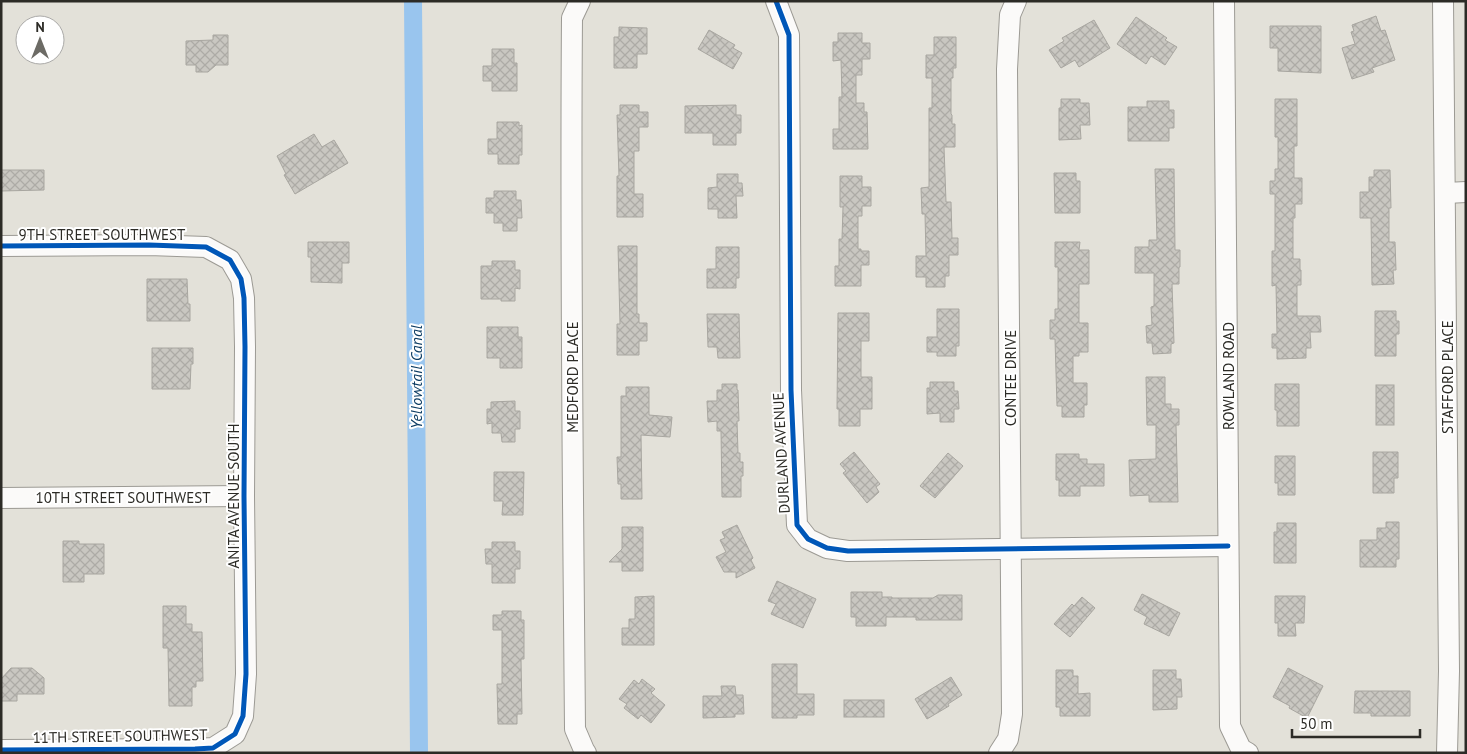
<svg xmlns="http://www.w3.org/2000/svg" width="1467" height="754" font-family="'PT Sans',sans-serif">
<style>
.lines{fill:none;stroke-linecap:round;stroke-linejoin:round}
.canal{stroke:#99c5ee;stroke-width:18}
.building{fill:url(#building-cross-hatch);stroke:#a8a6a0}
.minor-casing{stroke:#9c9a94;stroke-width:22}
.minor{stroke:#fbfaf9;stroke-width:20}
.cycleway-casing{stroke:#fff;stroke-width:8}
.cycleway{stroke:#0057b8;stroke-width:5}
.labels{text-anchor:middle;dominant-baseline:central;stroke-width:4;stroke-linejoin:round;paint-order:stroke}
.street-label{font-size:15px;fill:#2c2b26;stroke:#fff}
.water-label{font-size:16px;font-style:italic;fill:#0d3d64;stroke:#fff}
</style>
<defs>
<pattern id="building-cross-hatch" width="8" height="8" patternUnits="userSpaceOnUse" patternTransform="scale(1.25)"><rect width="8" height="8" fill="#c9c7c1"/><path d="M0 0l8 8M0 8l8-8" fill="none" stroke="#adaba6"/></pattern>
</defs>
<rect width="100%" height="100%" fill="#e3e1d9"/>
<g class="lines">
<polyline class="canal" points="413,1 419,753"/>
</g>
<g class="building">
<polygon points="1376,16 1381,31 1385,30 1395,60 1372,68 1374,72 1352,79 1342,48 1355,44 1351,32 1354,31 1352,25"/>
<polygon points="1136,17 1167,38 1165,40 1177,47 1165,65 1151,56 1146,64 1117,44"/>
<polygon points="1094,20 1110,48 1079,67 1075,60 1061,68 1049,50 1064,41 1062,38"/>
<polygon points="1270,26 1321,26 1321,73 1278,71 1278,48 1270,48"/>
<polygon points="619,27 647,28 647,54 637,54 637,68 614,68 614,37 619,37"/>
<polygon points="709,30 735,45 733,48 742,53 733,69 698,49"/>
<polygon points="838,33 862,33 862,43 870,43 870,59 862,59 862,75 856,75 856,103 864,103 864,112 867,112 868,149 833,149 833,129 839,129 839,97 842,97 841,60 833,61 833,42 838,42"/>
<polygon points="213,35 228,35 228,65 216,65 208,72 196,72 196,65 186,65 186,41 213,40"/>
<polygon points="934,37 956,37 956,68 953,68 953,78 951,78 951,114 952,115 952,124 955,124 955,147 944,147 946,202 951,202 952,238 958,238 958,255 949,255 949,276 945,276 945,287 926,287 926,277 916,277 916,256 926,256 925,214 922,214 921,188 929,187 929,108 932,108 932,78 926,78 926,55 934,55"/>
<polygon points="492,49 514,49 514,63 517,63 517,91 492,91 492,81 483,81 483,66 492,66"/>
<polygon points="1061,99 1080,99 1080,103 1089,103 1090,125 1080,125 1081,139 1059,140 1059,108 1061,108"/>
<polygon points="1275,99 1297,99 1297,146 1294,146 1294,178 1302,178 1302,204 1295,204 1295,218 1293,218 1293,259 1300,259 1300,270 1301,270 1301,285 1297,285 1297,316 1320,316 1321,332 1310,332 1311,348 1306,348 1306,358 1277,359 1277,348 1272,348 1272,334 1277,334 1276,285 1272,286 1272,251 1275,251 1275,194 1270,194 1270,181 1275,181 1275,169 1278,169 1278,137 1275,137"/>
<polygon points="1147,101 1169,101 1169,110 1174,110 1174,128 1169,128 1169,141 1128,141 1128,107 1147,107"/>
<polygon points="620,105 639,105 639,112 648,112 648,127 639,127 639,151 634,151 634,194 643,194 643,217 617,217 617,176 619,176 617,115 620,115"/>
<polygon points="736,105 736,115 741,115 741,133 736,133 736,145 713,145 713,133 685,133 685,106"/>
<polygon points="497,122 519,122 519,126 522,125 522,155 519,155 519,164 498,164 498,154 488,154 488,139 497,139"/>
<polygon points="314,134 322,147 334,140 348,163 295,194 284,175 286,174 277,156"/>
<polygon points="1155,169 1174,169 1175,250 1180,250 1180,267 1179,267 1179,284 1172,284 1174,343 1171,344 1171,353 1153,354 1152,343 1147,343 1146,326 1152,325 1151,307 1154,306 1154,273 1135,273 1135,247 1149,247 1149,240 1157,240"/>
<polygon points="1,170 44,170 44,190 1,191"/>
<polygon points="1374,170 1390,170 1391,208 1389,208 1389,242 1395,242 1396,270 1393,270 1394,284 1372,285 1371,218 1360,218 1360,192 1369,192 1369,177 1374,177"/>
<polygon points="1054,173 1076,173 1076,181 1080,181 1080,213 1055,213"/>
<polygon points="717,174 738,174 738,183 742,183 743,196 736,196 737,218 718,218 718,209 708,209 708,188 717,187"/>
<polygon points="840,176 862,176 862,187 871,187 871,206 862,206 862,216 858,216 858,249 861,249 861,251 869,251 869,265 861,265 861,286 835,286 835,266 839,266 839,239 842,239 843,207 840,207"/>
<polygon points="494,191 516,191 516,200 521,200 522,218 517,218 517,231 503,231 503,223 494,223 494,213 486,213 486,198 494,198"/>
<polygon points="308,242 349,242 349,263 342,263 342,283 311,282 311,257 308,257"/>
<polygon points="1055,242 1080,242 1079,250 1089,250 1089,284 1079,284 1079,323 1088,323 1088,352 1079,352 1079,356 1073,356 1073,383 1087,383 1087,405 1084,405 1084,417 1062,417 1062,406 1057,406 1055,339 1050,339 1050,320 1055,320 1055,309 1058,309 1058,267 1055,267"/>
<polygon points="618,246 637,246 637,314 639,314 639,323 647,323 647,341 639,341 639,355 617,355 617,324 620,324"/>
<polygon points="716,247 739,247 739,278 736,278 736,288 707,288 707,269 716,269"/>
<polygon points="492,261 515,261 515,270 520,270 520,289 515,288 515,301 501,301 501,299 481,299 481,266 492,266"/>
<polygon points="147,279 187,279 188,304 190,304 190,321 147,321"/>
<polygon points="937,309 959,309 959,346 956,346 956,356 937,356 937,352 927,352 927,337 937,337"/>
<polygon points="1375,311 1396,311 1396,321 1399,321 1399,334 1396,334 1396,356 1375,356"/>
<polygon points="838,313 869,313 869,341 861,341 861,377 872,377 872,409 860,409 860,426 839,426 839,409 837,409"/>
<polygon points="707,314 739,314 740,358 718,358 717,347 708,347"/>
<polygon points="487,327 518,327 518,337 522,337 522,368 500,368 500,358 487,358"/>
<polygon points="152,348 193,348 193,364 191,364 190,389 152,389"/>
<polygon points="1146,377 1165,377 1165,404 1171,404 1171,409 1179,409 1179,425 1176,425 1178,502 1149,502 1149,495 1130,496 1129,460 1156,459 1156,425 1147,425"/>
<polygon points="930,382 954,382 954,391 958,391 959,409 954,409 954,422 940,422 940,413 927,414 927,388 930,388"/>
<polygon points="722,384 737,384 737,390 738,390 739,421 737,421 738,453 740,453 740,462 743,462 743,476 741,476 741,497 722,497 721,431 717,431 717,421 708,422 707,401 717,401 717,390 722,390"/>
<polygon points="1275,384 1299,384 1299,426 1277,426 1277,410 1275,410"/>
<rect x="1376" y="385" width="18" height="40"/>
<polygon points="626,387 649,387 649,415 672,417 670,437 641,435 642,499 621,499 621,484 618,484 617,457 621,457 621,396 626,396"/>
<polygon points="515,401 515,411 520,411 520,429 515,429 515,442 502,442 501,433 492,433 492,423 487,424 487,409 491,409 491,402"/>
<polygon points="854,452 880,484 876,487 879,492 867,503 843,473 846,471 840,464"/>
<polygon points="1373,452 1398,452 1398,478 1394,478 1394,493 1373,493"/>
<polygon points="948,453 963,466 935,498 920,486"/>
<polygon points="1056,454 1079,454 1079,459 1087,459 1087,464 1104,464 1104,486 1080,486 1080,496 1059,496 1059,480 1056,480"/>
<polygon points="1275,456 1295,456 1295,495 1278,495 1278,483 1275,483"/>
<polygon points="494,472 524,472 523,515 502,515 503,501 494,501"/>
<polygon points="1386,522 1399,522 1399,559 1396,559 1396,567 1360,567 1360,540 1377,540 1377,528 1386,528"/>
<polygon points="1277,523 1296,523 1296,563 1274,563 1274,532 1277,532"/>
<polygon points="737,525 753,558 751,560 755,568 736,578 736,572 724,572 716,557 726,552 720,540 725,538 722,532"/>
<polygon points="622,527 643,527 643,571 622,571 622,562 609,562 622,549"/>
<polygon points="63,541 79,541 79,544 104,544 104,574 84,574 84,582 63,582"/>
<polygon points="492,542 515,542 515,551 520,551 520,569 515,569 515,583 492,583 492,564 486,564 485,549 492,549"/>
<polygon points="777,581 816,599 803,628 771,614 776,604 768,601"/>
<polygon points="851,592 882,592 882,597 892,597 892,598 933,598 938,595 962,595 962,620 916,620 916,617 886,617 886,626 856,626 856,617 851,617"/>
<polygon points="1142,594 1180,613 1169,636 1144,624 1147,617 1134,610"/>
<polygon points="654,596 654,645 622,645 622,628 629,628 629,619 635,619 635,597"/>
<polygon points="1275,596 1305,596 1304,623 1295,623 1296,636 1278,636 1278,623 1275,623"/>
<polygon points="1082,597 1095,608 1070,637 1054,624 1072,604 1074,606"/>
<polygon points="163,606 186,606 186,624 192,624 192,632 202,632 203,681 196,681 196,687 192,687 192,706 169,706 168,648 163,648"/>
<polygon points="502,611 521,611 521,620 524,620 524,659 521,659 522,714 517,714 517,724 498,724 497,684 502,684 502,630 493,630 493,615 502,615"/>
<polygon points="772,664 797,664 797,694 814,694 814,715 797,715 797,718 772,718"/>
<polygon points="11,668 32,668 44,678 44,694 17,694 17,701 1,701 1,679"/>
<polygon points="1288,668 1323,686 1307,718 1289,708 1290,706 1273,697"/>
<polygon points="1056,670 1073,670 1073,676 1078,676 1078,694 1090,693 1090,716 1060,716 1060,707 1056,707"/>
<polygon points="1153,670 1176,670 1176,679 1181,679 1182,697 1177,697 1177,709 1153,710"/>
<polygon points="951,677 962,695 948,704 949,706 927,719 915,699"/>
<polygon points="642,679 655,689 651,693 665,705 651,723 641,715 638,719 624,708 627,704 619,699 634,680 639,684"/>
<polygon points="721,686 735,686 736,695 743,695 744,714 735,714 735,717 703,718 703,696 722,696"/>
<polygon points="1355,691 1410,691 1410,716 1371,716 1371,713 1354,713"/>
<rect x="844" y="700" width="40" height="17"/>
</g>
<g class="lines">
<defs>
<g id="minor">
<path d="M580,1L572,18C570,255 573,492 575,729L584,750L586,753"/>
<polyline points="776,1 789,35 791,390 797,525 808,539 827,548 848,551 1228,546"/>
<polyline points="1224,1 1230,726 1241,749 1248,753"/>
<polyline points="1443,1 1449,671 1447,753"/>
<polyline points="1446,193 1466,192"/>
<polyline points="1,246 149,245 206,247 230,260 241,279 244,298 245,347 244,496 246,674 243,716 235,734 213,748 195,749 1,750"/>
<polyline points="1,498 244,496"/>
<polyline points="999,753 1008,739 1012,714 1007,69 1010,15 1016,1"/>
</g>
</defs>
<use href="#minor" class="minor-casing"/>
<use href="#minor" class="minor"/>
<defs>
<g id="cycleway">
<polyline points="776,1 789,35 791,390 797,525 808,539 827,548 848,551 1228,546"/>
<polyline points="1,246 149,245 206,247 230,260 241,279 244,298 245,347 244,496 246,674 243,716 235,734 213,748 195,749 1,750"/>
</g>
</defs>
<use href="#cycleway" class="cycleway-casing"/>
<use href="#cycleway" class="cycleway"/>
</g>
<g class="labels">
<g class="street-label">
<text x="102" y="234">9TH STREET SOUTHWEST</text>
<text transform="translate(1228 376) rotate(-90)">ROWLAND ROAD</text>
<text transform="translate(572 377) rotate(-90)">MEDFORD PLACE</text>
<text transform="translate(1447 377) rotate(-90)">STAFFORD PLACE</text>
<text transform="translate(1010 378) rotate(-90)">CONTEE DRIVE</text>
<text transform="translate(781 453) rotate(-93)">DURLAND AVENUE</text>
<text transform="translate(233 496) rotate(-90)">ANITA AVENUE SOUTH</text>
<text x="123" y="497">10TH STREET SOUTHWEST</text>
<text transform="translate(120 736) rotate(-1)">11TH STREET SOUTHWEST</text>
</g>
<g class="water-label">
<text transform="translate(416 377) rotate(-90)">Yellowtail Canal</text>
</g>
</g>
<rect width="1467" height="754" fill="none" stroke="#2c2b26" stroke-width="5"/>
<g transform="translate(40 40)"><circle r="24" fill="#ffffff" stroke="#abaaa8"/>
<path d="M0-4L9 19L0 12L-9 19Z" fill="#6c6b65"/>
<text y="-8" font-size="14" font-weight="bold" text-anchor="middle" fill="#2c2b26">N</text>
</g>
<path d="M1292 729v8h128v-8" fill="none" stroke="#2c2b26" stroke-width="2.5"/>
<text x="1300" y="729" font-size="15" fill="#2c2b26" stroke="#ffffff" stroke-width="4" paint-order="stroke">50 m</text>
</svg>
